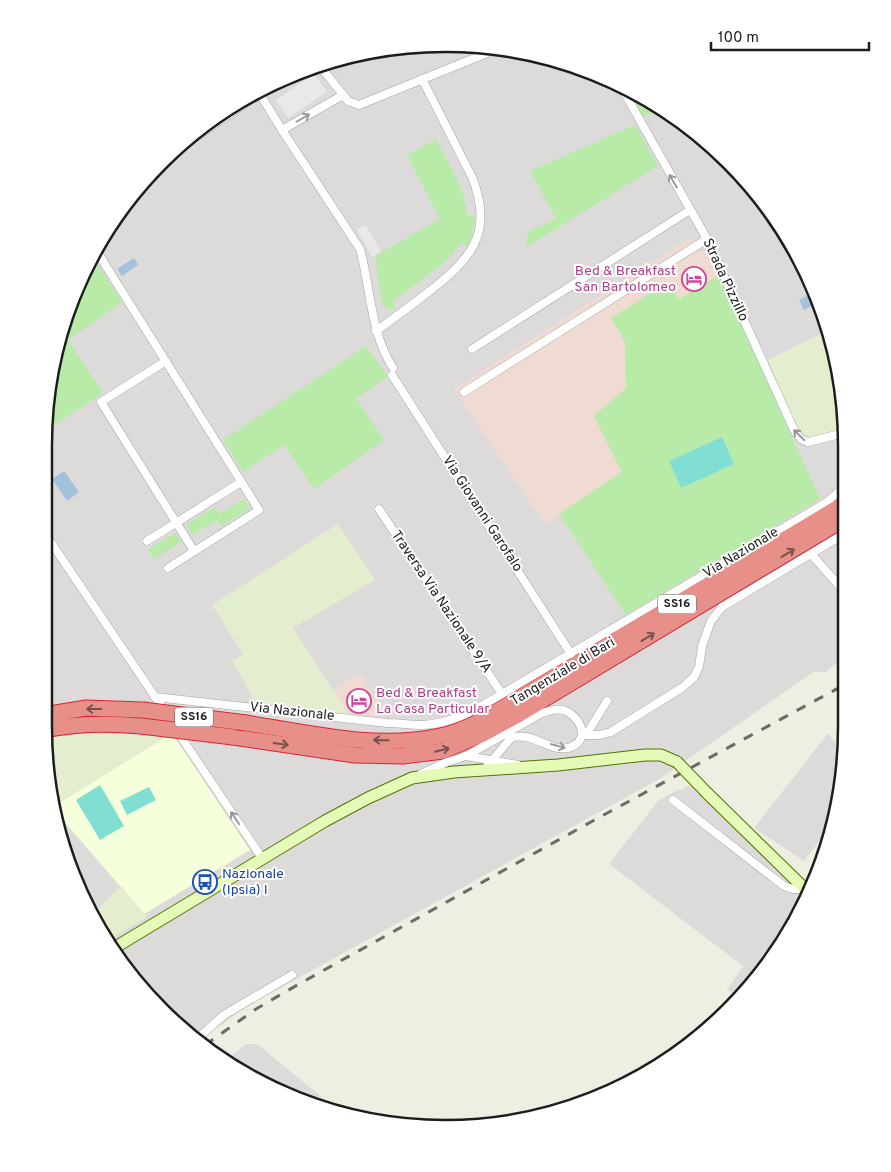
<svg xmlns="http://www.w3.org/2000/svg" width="891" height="1172" font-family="Overpass,sans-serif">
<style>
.residential{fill:#dcdbda}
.commercial{fill:#f0dbd2}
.education{fill:#f6ffdc}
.farmland{fill:#e3eece}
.grass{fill:#b8eaa8}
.pitch{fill:#80dfd2}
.parking{fill:#e9e9e9}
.water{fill:#a3c1dd}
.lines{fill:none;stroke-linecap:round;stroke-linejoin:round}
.street-casing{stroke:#a4a4a4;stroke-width:9}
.secondary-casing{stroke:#4c7504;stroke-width:13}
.highway-casing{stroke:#db2233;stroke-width:17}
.street{stroke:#fff;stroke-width:8}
.secondary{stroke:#e5fab6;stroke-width:11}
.highway{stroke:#e7908a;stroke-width:15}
.rail{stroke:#6b6b6b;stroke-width:3;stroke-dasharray:10 10;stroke-linecap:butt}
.secondary-bridge-casing{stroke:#4c7504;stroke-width:13;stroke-linecap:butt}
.highway-bridge-casing{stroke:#db2233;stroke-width:17;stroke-linecap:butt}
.secondary-bridge{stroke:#e5fab6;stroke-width:11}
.highway-bridge{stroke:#e7908a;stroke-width:15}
.oneway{stroke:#999}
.oneway2{stroke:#78514e}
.labels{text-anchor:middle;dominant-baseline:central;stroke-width:4;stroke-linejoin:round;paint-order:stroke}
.shield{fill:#fff;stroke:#616161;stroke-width:1}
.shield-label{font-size:12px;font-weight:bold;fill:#1d1d1d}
.hotel-label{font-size:14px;fill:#b23c85;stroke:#fff;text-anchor:end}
.street-label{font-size:14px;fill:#1d1d1d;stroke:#fff}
.transit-label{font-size:14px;fill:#164399;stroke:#fff;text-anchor:start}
.rim{fill:none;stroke:#1d1d1d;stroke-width:2.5}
</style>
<rect width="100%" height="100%" fill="#efeee3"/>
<g class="residential">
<polygon points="445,44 524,51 599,74 668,111 729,161 779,222 826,316 844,393 844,656 825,673 815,671 661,778 247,1006 199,1041 180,1028 98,928 58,831 44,727 45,420 58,341 85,268 127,201 222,112 291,74 367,52"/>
<polygon points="828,733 844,753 844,779 834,822 804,861 754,828"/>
<polygon points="690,785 806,895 780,949 735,1004 729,1000 733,994 727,990 743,966 609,864 658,801 679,789 680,791"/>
<polygon points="246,1044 257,1044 339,1111 268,1087 227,1059"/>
</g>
<g class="commercial">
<polygon points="689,238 698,252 706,251 719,275 679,300 669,283 625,342 626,388 594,416 622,472 545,524 454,389"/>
<polygon points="359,673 386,713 381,719 349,715 333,690"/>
</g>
<polygon class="education" points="172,733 250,850 144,914 55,811 54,806"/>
<g class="farmland">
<polygon points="829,330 844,393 844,428 809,437 800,433 797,429 768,360"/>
<polygon points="338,524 375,580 293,628 349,715 257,706 233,661 243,654 212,605"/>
<polygon points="102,732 166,737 54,806 45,738"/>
<polygon points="121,886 147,917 108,940 98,928 92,915"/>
</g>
<g class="grass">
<polygon points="628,90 661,107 643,117"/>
<polygon points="635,125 658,166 528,246 526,244 528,232 556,219 530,171"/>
<path d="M436,139C448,163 466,189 467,216H475L473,230L468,247L461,243L445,262L392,302L396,309C389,310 385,308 382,303L375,256L440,219L407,155Z"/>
<polygon points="93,256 122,302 68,340 103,393 45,431 45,420 58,341 85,268"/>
<polygon points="719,275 820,499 626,615 559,514 622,472 594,416 626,388 625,342 611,318 668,282 679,299"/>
<polygon points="366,346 388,377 356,398 384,440 314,489 284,445 243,472 223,440"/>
<polygon points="244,499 250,508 221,526 217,520 192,535 186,525 215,507 220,514"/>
<polygon points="175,533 181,542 154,559 148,549"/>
</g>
<g class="pitch">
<polygon points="722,437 734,464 681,488 669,461"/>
<polygon points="100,785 124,826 100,840 76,800"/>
<polygon points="149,787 156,800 127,815 120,801"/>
</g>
<g class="parking">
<polygon points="314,74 327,92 288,118 276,100"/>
<polygon points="366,225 381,252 372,257 357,230"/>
</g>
<g class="water">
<polygon points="134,258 138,265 122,276 117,269"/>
<polygon points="814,292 819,302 804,310 799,300"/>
<polygon points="64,471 79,492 67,501 52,479"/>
</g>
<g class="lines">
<defs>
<g id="street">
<polyline points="320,66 348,101 359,105 497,49"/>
<polyline points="620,85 707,239 795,432 801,439 808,442 844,433"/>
<polyline points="260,94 282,130 343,95"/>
<path d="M282,130L360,249C371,289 370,332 393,368"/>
<polyline points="193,139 278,81"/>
<polyline points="96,250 259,510 168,568"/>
<path d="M376,331C393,319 410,306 426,294C470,260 495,234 472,177L422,79"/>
<polyline points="472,349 690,210"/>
<polyline points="166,361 101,402 194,551"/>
<polyline points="392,375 571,654"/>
<polyline points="464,392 707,239"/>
<polyline points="379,509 502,694"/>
<polyline points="44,532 166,713"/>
<polyline points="147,541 241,482"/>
<polyline points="811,554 844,591"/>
<path d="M155,697L387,723C398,723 411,725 422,725C452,724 477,709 502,694L827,502L844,487"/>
<polyline points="177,731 262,858"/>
<polyline points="582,735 600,735 611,732 683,687 694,677 699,667 702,646 711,621 722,607 844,534"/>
<polyline points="586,735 607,701"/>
<polyline points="466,756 518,765"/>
<path d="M421,774L447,762L466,756L540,714C547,711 555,708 563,710C579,715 592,738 571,747C553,755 532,730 511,738L483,771"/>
<polyline points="673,800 784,886 793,889 804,889"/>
<polyline points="197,1039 224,1015 292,975"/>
</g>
<g id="secondary">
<polyline points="707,793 808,892"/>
<polyline points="114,948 325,821 368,798 412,778 454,772 558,765 645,755 661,755 677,762"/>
</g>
<g id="highway">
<polyline points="44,715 86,708 143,710"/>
<path d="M246,723C309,733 377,750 440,736C465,731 488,717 509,704L844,504"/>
<path d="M44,730C77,723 108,723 141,726"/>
<polyline points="233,737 355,755 403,756 443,751 483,734 516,716 844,519"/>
</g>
</defs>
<use href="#street" class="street-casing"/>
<use href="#secondary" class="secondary-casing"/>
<use href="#highway" class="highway-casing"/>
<use href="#street" class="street"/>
<use href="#secondary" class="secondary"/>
<use href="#highway" class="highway"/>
<polyline class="rail" points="205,1045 256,1009 299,984 598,818 844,685"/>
<defs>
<polyline id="secondary-bridge" points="677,762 707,793"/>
<g id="highway-bridge">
<polyline points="143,710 246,723"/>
<polyline points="141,726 233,737"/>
</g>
</defs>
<use href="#secondary-bridge" class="secondary-bridge-casing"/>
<use href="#highway-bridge" class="highway-bridge-casing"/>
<use href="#secondary-bridge" class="secondary-bridge"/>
<use href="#highway-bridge" class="highway-bridge"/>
</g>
<defs><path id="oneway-shaft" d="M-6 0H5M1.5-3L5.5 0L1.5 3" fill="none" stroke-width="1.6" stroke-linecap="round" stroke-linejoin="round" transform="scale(1.25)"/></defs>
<g class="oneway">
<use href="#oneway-shaft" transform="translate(303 118) rotate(-30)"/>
<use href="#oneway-shaft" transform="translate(673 181) rotate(-120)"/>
<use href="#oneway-shaft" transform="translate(799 435) rotate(-135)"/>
<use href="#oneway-shaft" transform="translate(558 746) rotate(15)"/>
<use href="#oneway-shaft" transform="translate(235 818) rotate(-124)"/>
</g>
<g class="oneway2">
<use href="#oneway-shaft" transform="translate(788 553) rotate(-31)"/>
<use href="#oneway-shaft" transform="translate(648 637) rotate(-31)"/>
<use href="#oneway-shaft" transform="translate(94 709) rotate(180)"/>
<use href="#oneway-shaft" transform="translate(381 740) rotate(-179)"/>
<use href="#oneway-shaft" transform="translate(281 744) rotate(8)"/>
<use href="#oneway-shaft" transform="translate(442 750) rotate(-14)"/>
</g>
<defs>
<symbol id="hotel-ring" viewBox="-11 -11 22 22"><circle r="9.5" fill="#fff" stroke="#d1479c" stroke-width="1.5"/><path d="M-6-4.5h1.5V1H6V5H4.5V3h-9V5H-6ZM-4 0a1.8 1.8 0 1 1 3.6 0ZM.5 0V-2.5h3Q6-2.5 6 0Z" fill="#d1479c"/></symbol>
<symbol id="bus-ring" viewBox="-11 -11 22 22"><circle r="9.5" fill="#fff" stroke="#1a4fb4" stroke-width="1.5"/><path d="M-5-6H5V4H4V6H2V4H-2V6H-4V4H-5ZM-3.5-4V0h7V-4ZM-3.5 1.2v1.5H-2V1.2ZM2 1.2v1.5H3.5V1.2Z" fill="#1a4fb4"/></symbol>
</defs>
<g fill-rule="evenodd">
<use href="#hotel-ring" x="680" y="265" width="28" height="28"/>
<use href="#hotel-ring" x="345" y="687" width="28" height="28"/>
<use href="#bus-ring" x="191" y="868" width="28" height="28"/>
</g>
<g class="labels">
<g class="shield">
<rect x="658" y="594.5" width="38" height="19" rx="4"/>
<rect x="175" y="707.5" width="38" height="19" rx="4"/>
</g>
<g class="shield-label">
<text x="677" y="604">SS16</text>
<text x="194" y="717">SS16</text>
</g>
<g class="hotel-label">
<text x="676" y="271">Bed &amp; Breakfast<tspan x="676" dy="16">San Bartolomeo</tspan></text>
<text x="376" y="693" text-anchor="start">Bed &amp; Breakfast<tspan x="376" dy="16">La Casa Particular</tspan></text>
</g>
<g class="street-label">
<text transform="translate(725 280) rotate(65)">Strada Pizzillo</text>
<text transform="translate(482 514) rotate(57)">Via Giovanni Garofalo</text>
<text transform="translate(741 553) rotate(-31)">Via Nazionale</text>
<text transform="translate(441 602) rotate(56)">Traversa Via Nazionale 9/A</text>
<text transform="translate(563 672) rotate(-31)">Tangenziale di Bari</text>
<text transform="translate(292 712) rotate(6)">Via Nazionale</text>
</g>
<g class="transit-label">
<text x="222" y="874">Nazionale<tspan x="222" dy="16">(Ipsia) I</tspan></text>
</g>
</g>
<path d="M0 0H891V1172H0ZM445 52H445A393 393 0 0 1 838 445V727A393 393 0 0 1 445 1120H445A393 393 0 0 1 52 727V445A393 393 0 0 1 445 52Z" fill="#fff" fill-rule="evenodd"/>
<path class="rim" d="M445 52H445A393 393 0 0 1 838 445V727A393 393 0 0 1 445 1120H445A393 393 0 0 1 52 727V445A393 393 0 0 1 445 52Z"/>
<path d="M711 42v8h158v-8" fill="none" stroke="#1d1d1d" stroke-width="2.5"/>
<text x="718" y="42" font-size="15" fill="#1d1d1d" stroke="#ffffff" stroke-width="4" paint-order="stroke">100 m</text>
</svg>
